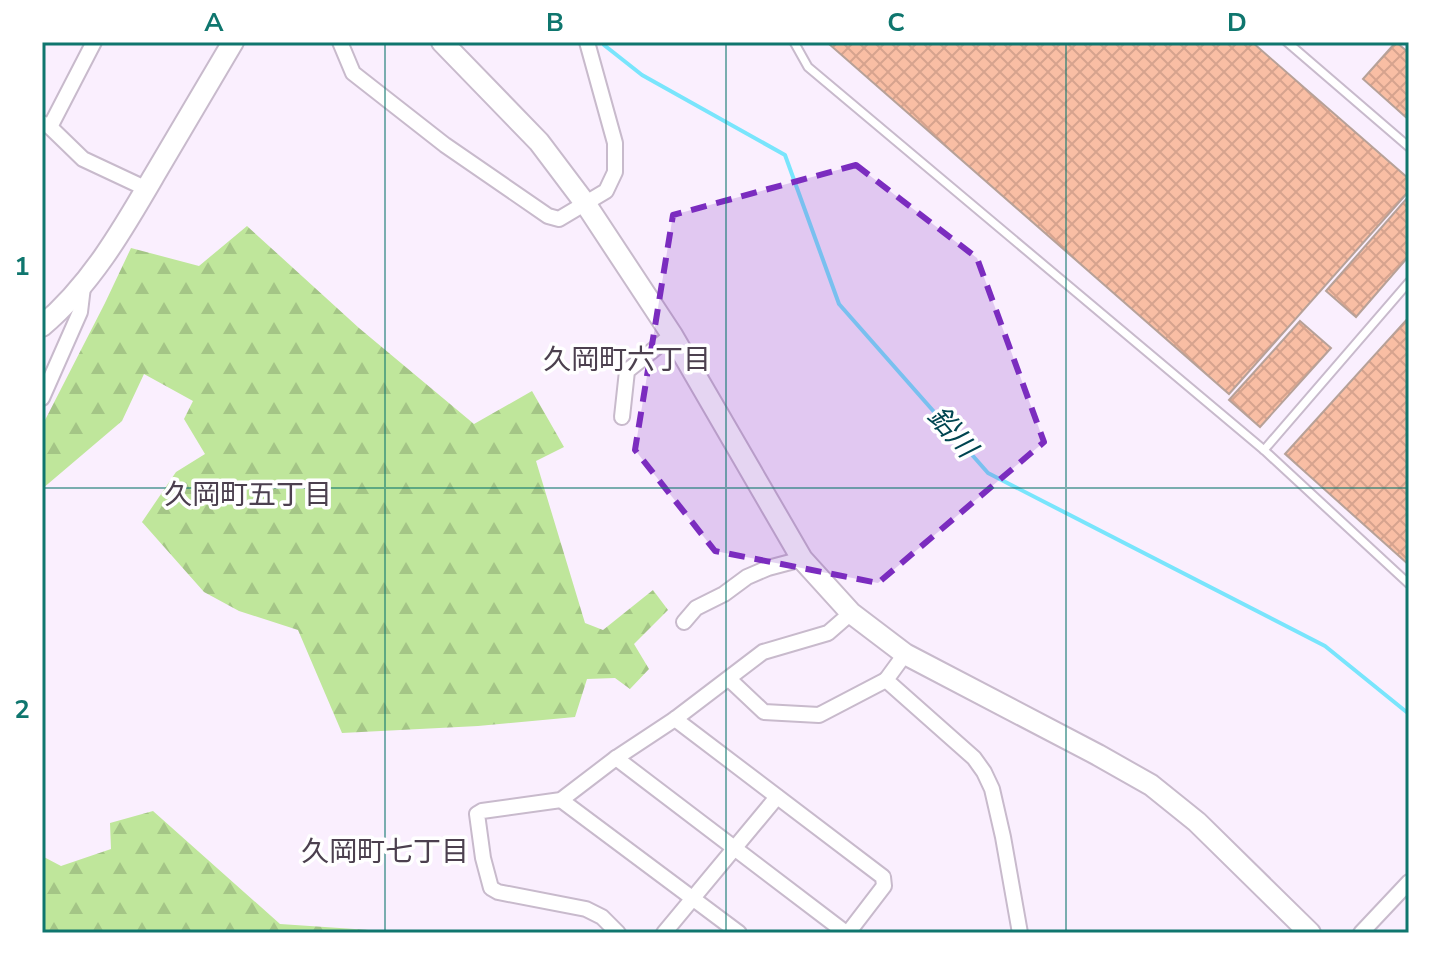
<svg xmlns="http://www.w3.org/2000/svg" width="1451" height="975" font-family="'Nunito Sans','Noto Sans JP',sans-serif">
<style>
.forest{fill:url(#forest-firs)}
.lines{fill:none;stroke-linecap:round;stroke-linejoin:round}
.stream{stroke:#79e5fc;stroke-width:4}
.building{fill:url(#building-cross-hatch);stroke:#b7a198;stroke-width:2}
.lane-casing{stroke:#c8bacc;stroke-width:11}
.street-casing{stroke:#c8bacc;stroke-width:18}
.secondary-casing{stroke:#c8bacc;stroke-width:24}
.lane{stroke:#fff;stroke-width:7}
.street{stroke:#fff;stroke-width:14}
.secondary{stroke:#fff;stroke-width:20}
.marked{fill:#7b2cbf;fill-opacity:0.2;stroke:#7b2cbf;stroke-width:6;stroke-dasharray:16 10;stroke-linejoin:round}
.grid{fill:none;stroke:#0f766e;stroke-width:2;stroke-opacity:0.55}
.labels{text-anchor:middle;dominant-baseline:central;stroke-width:7;stroke-linejoin:round;paint-order:stroke}
.neighbourhood-label{font-size:28px;fill:#4c404f;stroke:#fff}
.water-label{font-size:28px;font-style:italic;fill:#004551;stroke:#fff}
.neatline{fill:none;stroke:#0f766e;stroke-width:3}
.grid-label{font-size:26px;text-anchor:middle;font-weight:bold;fill:#0f766e}
</style>
<defs>
<pattern id="forest-firs" width="22" height="20" patternUnits="userSpaceOnUse" patternTransform="scale(2)"><rect width="22" height="20" fill="#bfe69b"/><path d="M5 1l3.5 6h-7zM16 11l3.5 6h-7z" fill="#a4c586"/></pattern>
<pattern id="building-cross-hatch" width="8" height="8" patternUnits="userSpaceOnUse" patternTransform="scale(2)"><rect width="8" height="8" fill="#f9bea4"/><path d="M0 0l8 8M0 8l8-8" fill="none" stroke="#d6a38e"/></pattern>
</defs>
<rect width="100%" height="100%" fill="#faeffe"/>
<g class="forest">
<polygon points="247,226 359,328 474,424 532,391 564,447 536,461 585,623 603,630 653,590 668,610 634,644 649,669 630,689 615,678 587,679 575,717 478,726 342,733 298,630 239,611 204,592 142,522 176,472 205,454 184,419 193,401 144,374 122,421 42,489 42,426 105,303 131,248 199,266"/>
<polygon points="153,811 280,924 414,933 42,933 42,856 61,866 111,849 110,823"/>
</g>
<g class="lines">
<polyline class="stream" points="604,45 642,75 785,155 839,304 988,473 1325,646 1409,714"/>
</g>
<g class="building">
<polygon points="831,42 1252,42 1409,179 1409,191 1229,394 829,44"/>
<polygon points="1396,42 1409,53 1409,120 1363,79"/>
<polygon points="1409,196 1409,256 1356,317 1326,291"/>
<polygon points="1409,317 1409,565 1285,454"/>
<polygon points="1300,321 1331,348 1260,427 1229,400"/>
</g>
<g class="lines">
<defs>
<g id="lane">
<polyline points="794,42 808,67 1264,450 1409,584"/>
<polyline points="1287,42 1409,147"/>
<polyline points="1264,450 1409,282"/>
</g>
<g id="street">
<polyline points="340,42 353,73 445,145 548,216 559,219 606,191 615,172 615,143 587,42"/>
<polyline points="42,123 50,127 83,159 147,189"/>
<polyline points="50,127 94,42"/>
<polyline points="42,398 80,312 83,287"/>
<polyline points="622,417 627,371 672,335"/>
<polyline points="684,622 696,608 724,594 747,577 768,568 802,559"/>
<polyline points="905,654 886,680 974,758 984,772 992,789 1003,837 1020,933"/>
<polyline points="729,679 764,712 819,715 886,680"/>
<polyline points="675,719 883,877 884,886 848,933"/>
<polyline points="616,758 846,933"/>
<polyline points="561,800 739,933"/>
<polyline points="618,933 602,917 586,909 498,892 491,888 483,858 477,814 482,811 561,800 616,758 675,719 763,652 828,633 851,613"/>
<polyline points="664,933 777,797"/>
<polyline points="1361,933 1409,882"/>
</g>
<g id="secondary">
<polyline points="442,42 539,142 585,203 672,335 802,559 851,613 905,654 1098,755 1151,785 1197,822 1310,933"/>
<path d="M42,326C91,285 123,229 155,174C181,130 207,86 233,42"/>
</g>
</defs>
<use href="#lane" class="lane-casing"/>
<use href="#street" class="street-casing"/>
<use href="#secondary" class="secondary-casing"/>
<use href="#lane" class="lane"/>
<use href="#street" class="street"/>
<use href="#secondary" class="secondary"/>
</g>
<path class="marked" d="M856,165L977,258L1044,442L878,583L715,551L635,450L673,215Z"/>
<path class="grid" d="M385,42V933M726,42V933M1066,42V933M42,488H1409"/>
<g class="labels">
<g class="neighbourhood-label">
<text x="627" y="360">久岡町六丁目</text>
<text x="248" y="495">久岡町五丁目</text>
<text x="385" y="852">久岡町七丁目</text>
</g>
<g class="water-label">
<text transform="translate(952 432) rotate(49)">鉛川</text>
</g>
</g>
<rect width="1451" height="975" fill="none" stroke="#ffffff" stroke-width="88"/>
<rect x="44" y="44" width="1363" height="887" class="neatline"/>
<g class="grid-label">
<text x="214" y="31">A</text>
<text x="555" y="31">B</text>
<text x="896" y="31">C</text>
<text x="1237" y="31">D</text>
<text x="22" y="275">1</text>
<text x="22" y="718">2</text>
</g>
</svg>
